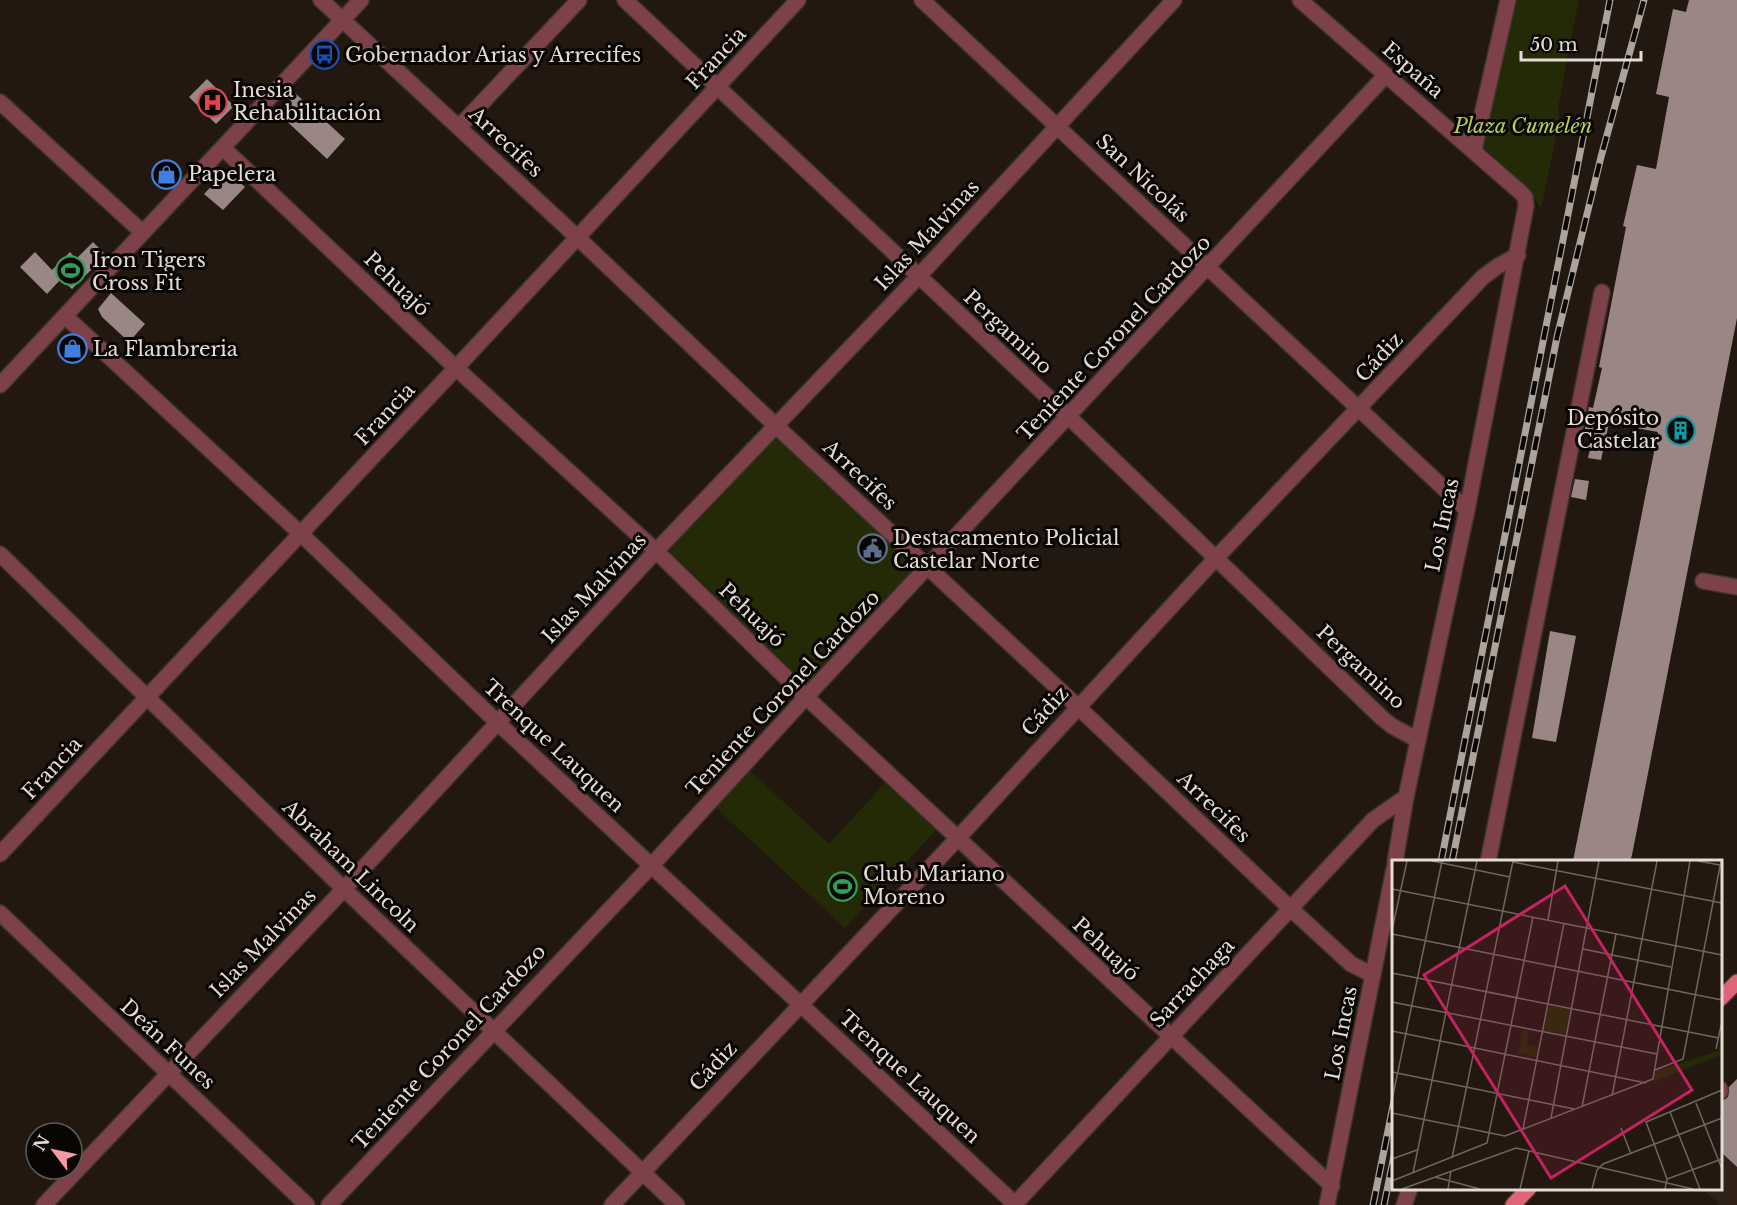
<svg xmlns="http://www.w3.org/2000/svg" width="1737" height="1205" font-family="'Libre Baskerville',serif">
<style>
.industrial{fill:#302216}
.green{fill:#242a06}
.building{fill:#9a8785}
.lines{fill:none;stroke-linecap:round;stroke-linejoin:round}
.minor-casing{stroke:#3e332c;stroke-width:18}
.major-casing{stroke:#3e332c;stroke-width:18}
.minor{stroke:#7c4149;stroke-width:15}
.major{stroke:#de6478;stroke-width:15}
.rail-casing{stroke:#aca39d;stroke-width:7}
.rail{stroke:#090503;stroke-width:4.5;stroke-dasharray:14;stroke-linecap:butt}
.labels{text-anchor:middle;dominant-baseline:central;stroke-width:6;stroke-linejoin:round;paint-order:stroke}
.poi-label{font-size:20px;fill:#e3dbd6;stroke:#090503;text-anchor:start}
.street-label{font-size:20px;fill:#e3dbd6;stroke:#090503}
.park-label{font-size:20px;font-style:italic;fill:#b9d055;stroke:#090503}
.inset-road{fill:none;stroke:#70665f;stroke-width:1.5}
.view{fill:#c42261;fill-opacity:0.15;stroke:#c42261;stroke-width:3}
.inset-edge{fill:none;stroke:#e3dbd6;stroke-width:3}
</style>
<rect width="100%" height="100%" fill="#231810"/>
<polygon class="industrial" points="1721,1151 1737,1167 1737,1205 1720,1205 1703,1189 1720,1188"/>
<g class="green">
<polygon points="1516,0 1579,0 1558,107 1559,121 1541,209 1530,191 1483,147"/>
<polygon points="776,438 918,569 808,686 669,550"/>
<polygon points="749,770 829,844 885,783 936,830 845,928 715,807"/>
</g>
<g class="building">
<polygon points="1689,0 1737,0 1737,318 1632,855 1630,861 1573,861 1658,432 1609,423 1601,460 1588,458 1593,436 1584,434 1589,407 1593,408 1602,368 1599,367 1626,227 1623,226 1637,165 1656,169 1669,97 1656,94 1673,9 1686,12"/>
<polygon points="207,79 234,106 216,124 189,97"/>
<polygon points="295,93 345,139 327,159 278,113"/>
<polygon points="221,176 234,177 245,187 223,210 204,194"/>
<polygon points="93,242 106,255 72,289 61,279 47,294 20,267 35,252 52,270 70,252 76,259"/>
<polygon points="111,293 145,324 129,342 102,317 98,309"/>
<polygon points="1575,479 1589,481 1586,500 1571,497"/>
<polygon points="1550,631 1576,636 1556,742 1532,738"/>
<polygon points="1737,1079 1737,1167 1720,1151 1720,1102 1728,1097 1729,1087"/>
</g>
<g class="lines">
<defs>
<g id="minor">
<polyline points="321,0 577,237 775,425 1077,706 1291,909 1351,964 1373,975"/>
<polyline points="625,0 1069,417 1382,718 1392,726 1418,740"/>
<polyline points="922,0 1467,510"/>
<polyline points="1300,0 1519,191 1525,197 1526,206 1467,510 1406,797 1395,862"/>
<polyline points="0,102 142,232"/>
<polyline points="459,127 579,0"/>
<polyline points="223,148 456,368 656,551 806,697 1332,1186"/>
<polyline points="1474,150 1508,0"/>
<polyline points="65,316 301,534 498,723 1016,1205"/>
<polyline points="0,385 361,0"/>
<polyline points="0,554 344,889 677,1205"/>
<polyline points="1703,581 1737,587"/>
<polyline points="0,854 456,368 798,0"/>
<polyline points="1488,862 1602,292"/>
<polyline points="0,913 307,1205"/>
<polyline points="1720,1089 1720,1092"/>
<polyline points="44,1205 344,889 656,551 918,277 1174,0"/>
<polyline points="329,1205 651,866 806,697 1386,75"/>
<polyline points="612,1205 957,839 1216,558 1483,277 1498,266 1518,255"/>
<polyline points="1014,1205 1373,820 1406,797"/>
<polyline points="1327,1205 1394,869"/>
<polyline points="1404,1205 1410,1188"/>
</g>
<g id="major">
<polyline points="1720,999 1737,982"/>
<polyline points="1513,1205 1529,1188"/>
</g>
</defs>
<use href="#minor" class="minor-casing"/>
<use href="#major" class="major-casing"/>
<use href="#minor" class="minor"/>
<use href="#major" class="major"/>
<defs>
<g id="rail">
<polyline points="1441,862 1610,0"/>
<polyline points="1452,862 1557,337 1601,157 1644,0"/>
<polyline points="1373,1205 1394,1101"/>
<polyline points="1384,1205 1394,1156"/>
</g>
</defs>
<use href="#rail" class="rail-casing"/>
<use href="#rail" class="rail"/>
</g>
<defs>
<symbol id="bus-ring" viewBox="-11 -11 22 22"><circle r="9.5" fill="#090503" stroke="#1a4fb4" stroke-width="1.5"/><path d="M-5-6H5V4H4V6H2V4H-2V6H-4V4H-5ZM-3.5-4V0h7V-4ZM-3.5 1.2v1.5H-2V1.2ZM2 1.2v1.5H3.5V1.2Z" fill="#1a4fb4"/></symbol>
<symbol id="hospital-ring" viewBox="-11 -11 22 22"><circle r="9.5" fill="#090503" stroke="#e0444e" stroke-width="1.5"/><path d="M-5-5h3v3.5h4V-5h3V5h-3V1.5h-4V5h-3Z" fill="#e0444e"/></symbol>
<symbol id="shop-ring" viewBox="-11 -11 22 22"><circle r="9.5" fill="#090503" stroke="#3f7fe0" stroke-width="1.5"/><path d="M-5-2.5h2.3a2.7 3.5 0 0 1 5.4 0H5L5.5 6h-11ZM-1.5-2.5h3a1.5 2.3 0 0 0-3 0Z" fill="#3f7fe0"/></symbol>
<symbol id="stadium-ring" viewBox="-11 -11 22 22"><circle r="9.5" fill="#090503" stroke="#2e9e5b" stroke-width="1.5"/><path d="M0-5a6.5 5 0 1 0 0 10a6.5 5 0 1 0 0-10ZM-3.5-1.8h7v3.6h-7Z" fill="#2e9e5b"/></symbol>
<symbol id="building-ring" viewBox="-11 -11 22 22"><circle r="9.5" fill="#090503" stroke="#0f9aa8" stroke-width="1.5"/><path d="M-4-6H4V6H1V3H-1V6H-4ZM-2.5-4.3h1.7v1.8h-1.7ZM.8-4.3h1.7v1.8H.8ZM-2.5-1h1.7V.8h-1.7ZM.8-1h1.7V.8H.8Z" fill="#0f9aa8"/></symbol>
<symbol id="civic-ring" viewBox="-11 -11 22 22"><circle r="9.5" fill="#090503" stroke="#5c6f8a" stroke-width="1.5"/><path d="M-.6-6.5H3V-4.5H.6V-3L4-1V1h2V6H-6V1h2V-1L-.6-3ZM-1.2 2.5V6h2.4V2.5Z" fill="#5c6f8a"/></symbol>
</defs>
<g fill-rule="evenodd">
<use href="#bus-ring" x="308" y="38" width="33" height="33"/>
<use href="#hospital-ring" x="196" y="86" width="33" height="33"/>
<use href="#shop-ring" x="150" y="158" width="33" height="33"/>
<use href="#stadium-ring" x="54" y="254" width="33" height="33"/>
<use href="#shop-ring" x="56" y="332" width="33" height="33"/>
<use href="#building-ring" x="1664" y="414" width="33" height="33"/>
<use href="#civic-ring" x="856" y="532" width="33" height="33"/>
<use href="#stadium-ring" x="826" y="870" width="33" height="33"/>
</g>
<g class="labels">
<g class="poi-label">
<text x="345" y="55">Gobernador Arias y Arrecifes</text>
<text x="233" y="90">Inesia<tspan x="233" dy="23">Rehabilitación</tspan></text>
<text x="188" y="174">Papelera</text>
<text x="92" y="260">Iron Tigers<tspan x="92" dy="23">Cross Fit</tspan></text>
<text x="93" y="349">La Flambreria</text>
<text x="1659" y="418" text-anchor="end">Depósito<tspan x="1659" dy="23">Castelar</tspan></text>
<text x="893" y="538">Destacamento Policial<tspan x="893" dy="23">Castelar Norte</tspan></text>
<text x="863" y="874">Club Mariano<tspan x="863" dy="23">Moreno</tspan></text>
</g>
<g class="street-label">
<text transform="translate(716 58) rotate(-47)">Francia</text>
<text transform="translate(1413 70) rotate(41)">España</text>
<text transform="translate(506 142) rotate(43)">Arrecifes</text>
<text transform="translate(1143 178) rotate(43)">San Nicolás</text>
<text transform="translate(927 235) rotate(-47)">Islas Malvinas</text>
<text transform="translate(397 284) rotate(44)">Pehuajó</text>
<text transform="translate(1008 332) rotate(43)">Pergamino</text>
<text transform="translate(1114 338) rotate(-47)">Teniente Coronel Cardozo</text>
<text transform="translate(1379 357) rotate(-47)">Cádiz</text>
<text transform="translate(385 414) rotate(-47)">Francia</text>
<text transform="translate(860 475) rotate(43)">Arrecifes</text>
<text transform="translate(1442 525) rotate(-78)">Los Incas</text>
<text transform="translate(594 588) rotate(-47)">Islas Malvinas</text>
<text transform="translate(752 615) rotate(44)">Pehuajó</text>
<text transform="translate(1361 667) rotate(43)">Pergamino</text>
<text transform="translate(783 693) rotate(-47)">Teniente Coronel Cardozo</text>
<text transform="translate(1045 711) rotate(-48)">Cádiz</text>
<text transform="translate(554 746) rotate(43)">Trenque Lauquen</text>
<text transform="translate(52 768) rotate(-47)">Francia</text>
<text transform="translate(1214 807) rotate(44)">Arrecifes</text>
<text transform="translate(351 866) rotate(44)">Abraham Lincoln</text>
<text transform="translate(263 943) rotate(-46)">Islas Malvinas</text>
<text transform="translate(1106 949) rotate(43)">Pehuajó</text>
<text transform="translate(1192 983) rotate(-47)">Sarrachaga</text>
<text transform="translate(1341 1033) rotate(-79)">Los Incas</text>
<text transform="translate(168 1044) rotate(43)">Deán Funes</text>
<text transform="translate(449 1047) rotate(-47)">Teniente Coronel Cardozo</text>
<text transform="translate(713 1066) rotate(-47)">Cádiz</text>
<text transform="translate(910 1077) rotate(43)">Trenque Lauquen</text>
</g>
<g class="park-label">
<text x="1523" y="126">Plaza Cumelén</text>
</g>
</g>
<g transform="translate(1392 860)">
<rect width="330" height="330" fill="#231810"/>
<path d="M157,145L178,149L173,176L151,171ZM131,169L137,171L135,185L146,187L144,197L126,193ZM330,176V195L261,222L264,211L326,191Z" fill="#242a06"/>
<path class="inset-road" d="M40,1L118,17M306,1L328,5M121,2L330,43M0,29L330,95M156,60L166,1M0,70L15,1M0,74L330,140M191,89L279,107M0,113L327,178M0,142L265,194M0,171L254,223M324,189L330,161M263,210L291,199L329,1M0,212L182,249M220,236L265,1M0,240L50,1M304,243L330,309M190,247L224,74M278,252L308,329M0,253L113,276L261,219L298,1M159,258L207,1M229,268L239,294M131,269L172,63M60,298L121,1M0,299L25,290M21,313L85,1M43,317L88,329M275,319L254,262L330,230M0,321L95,283L141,57M10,329L124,288L301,329M56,329L59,311M128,329L137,291M200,329L205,310L211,304L330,258M273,329L275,319L330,299"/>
<path class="view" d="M173,26L300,230L159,318L32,115Z"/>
<rect width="330" height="330" class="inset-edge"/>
</g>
<g transform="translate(54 1151) rotate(302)"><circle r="28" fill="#090503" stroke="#605b57" stroke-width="1.5"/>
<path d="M0-4.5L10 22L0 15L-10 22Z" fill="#f49aa4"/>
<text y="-9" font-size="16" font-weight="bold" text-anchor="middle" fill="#e3dbd6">N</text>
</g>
<path d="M1521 51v9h120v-9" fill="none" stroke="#e3dbd6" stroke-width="3"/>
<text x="1530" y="51" font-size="18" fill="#e3dbd6" stroke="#090503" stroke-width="4.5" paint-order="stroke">50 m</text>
</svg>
